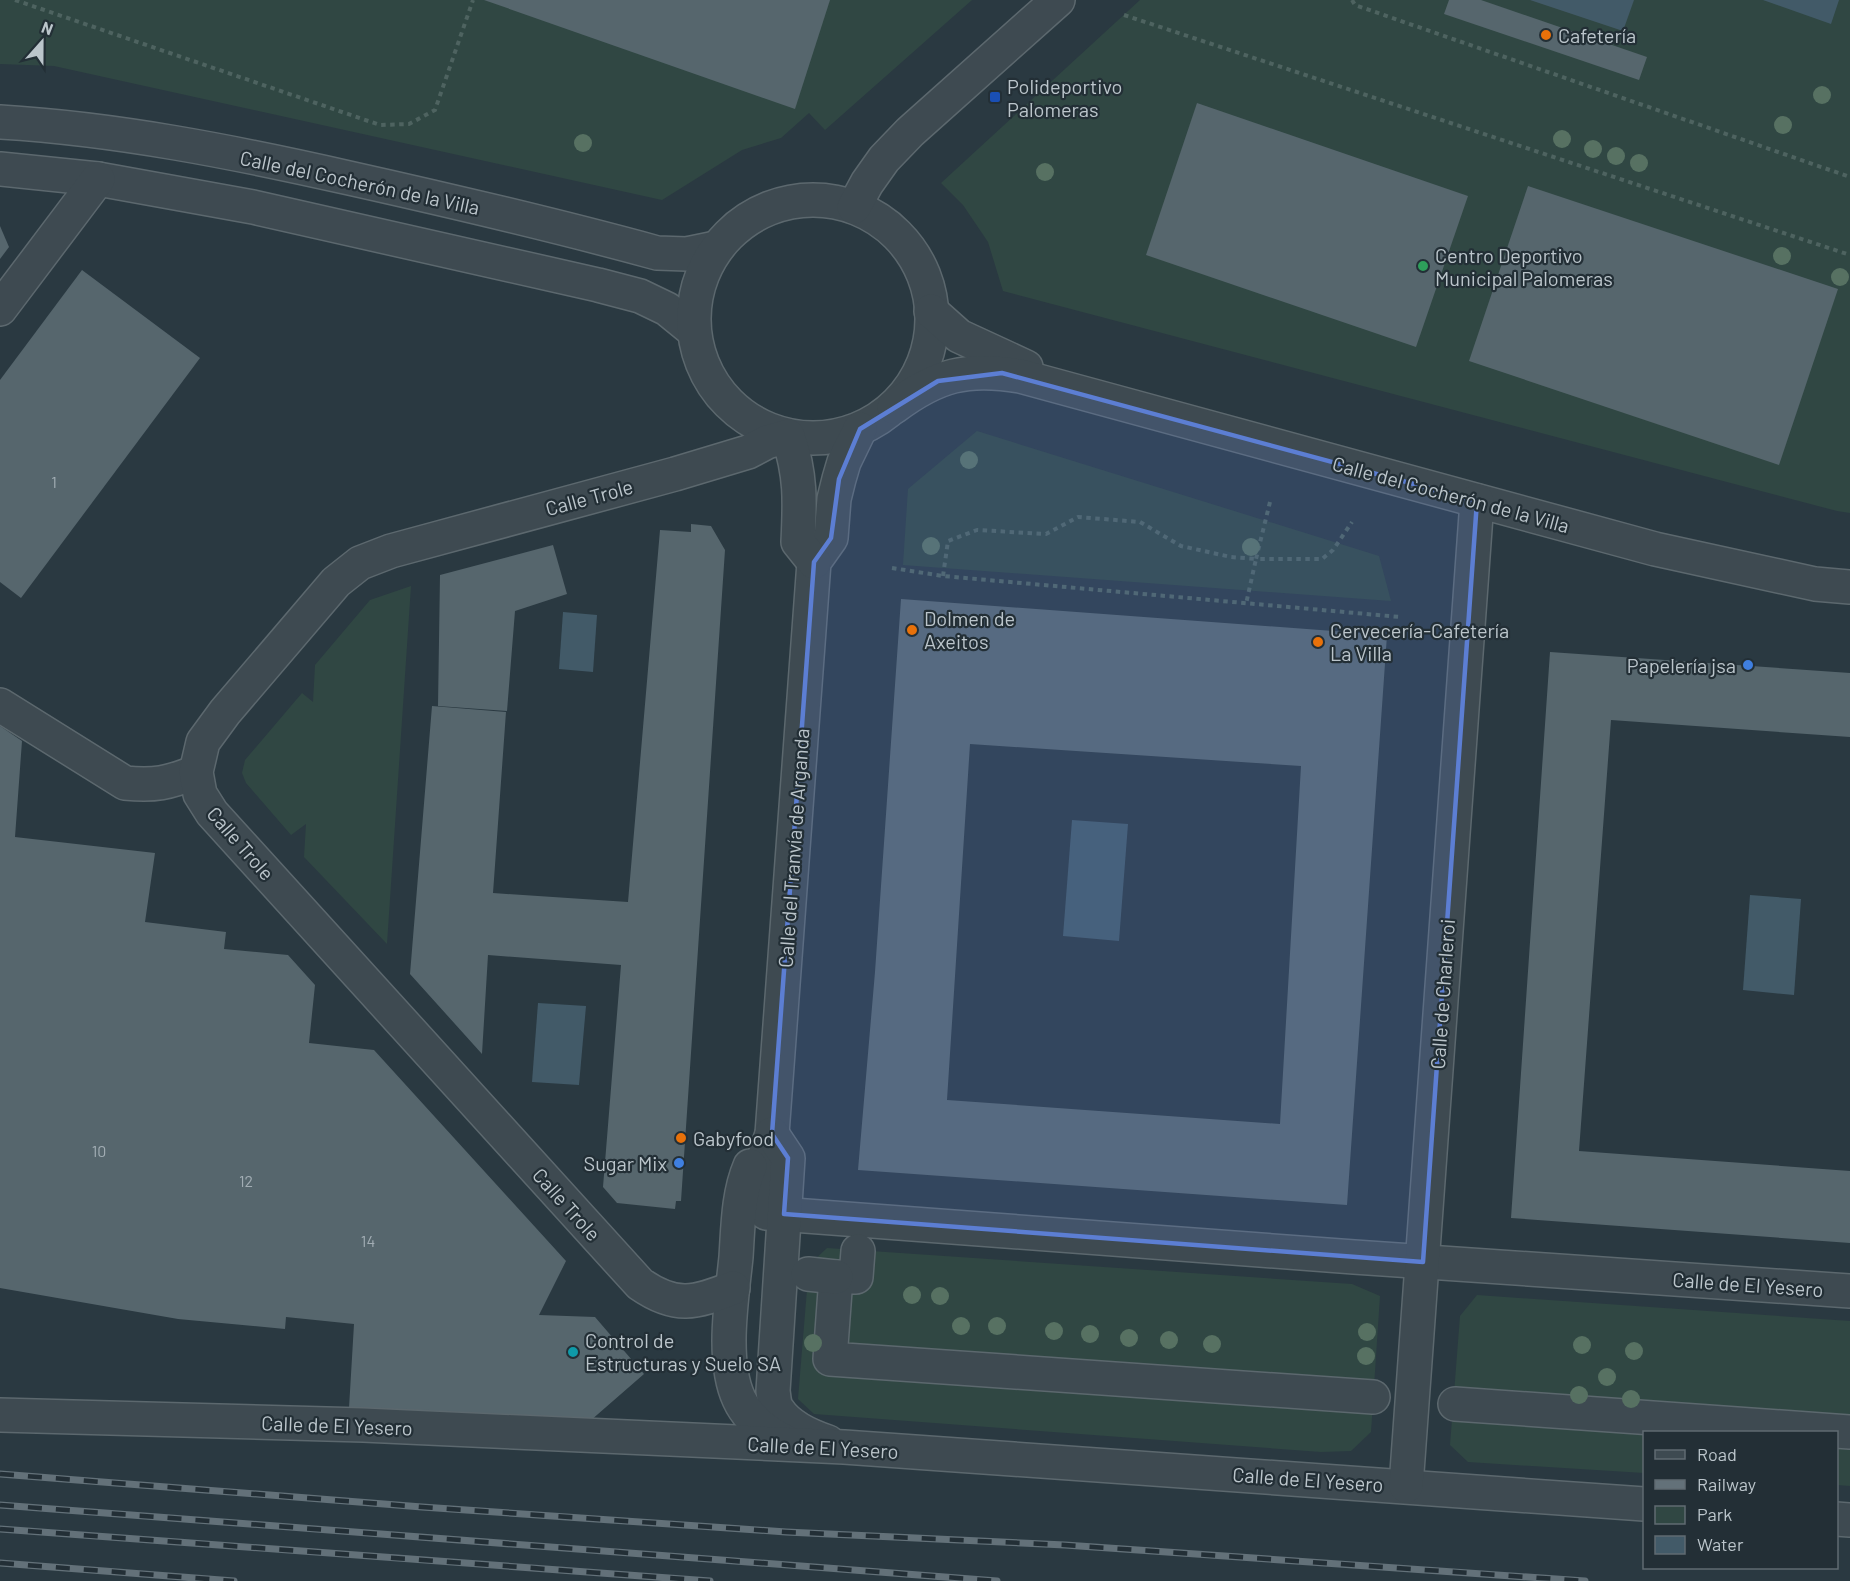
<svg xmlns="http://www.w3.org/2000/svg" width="1850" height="1581" font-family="Barlow,sans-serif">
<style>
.green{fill:#304743}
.water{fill:#425a68}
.building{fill:#56666d;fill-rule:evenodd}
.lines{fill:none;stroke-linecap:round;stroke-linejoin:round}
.minor-casing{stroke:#5c686e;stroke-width:36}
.path{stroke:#4e6360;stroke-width:4;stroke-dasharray:4.5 4.5;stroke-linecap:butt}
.minor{stroke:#3e4a51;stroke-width:33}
.rail-casing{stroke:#637179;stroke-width:7}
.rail{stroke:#232f36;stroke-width:4.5;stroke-dasharray:14;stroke-linecap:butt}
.tree{fill:#577162}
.marked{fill:#5c7ed3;fill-opacity:0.2;stroke:#5c7ed3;stroke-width:4.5;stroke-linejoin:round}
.food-dot{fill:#e8710a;stroke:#232f36;stroke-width:2}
.transit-dot{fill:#1a4fb4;stroke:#232f36;stroke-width:2}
.leisure-dot{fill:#2e9e5b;stroke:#232f36;stroke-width:2}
.shop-dot{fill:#3f7fe0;stroke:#232f36;stroke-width:2}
.culture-dot{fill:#0f9aa8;stroke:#232f36;stroke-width:2}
.labels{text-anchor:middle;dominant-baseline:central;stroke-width:4.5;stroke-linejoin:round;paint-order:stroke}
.number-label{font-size:16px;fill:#a2adb4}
.poi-label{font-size:20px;fill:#bbc5cb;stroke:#232f36;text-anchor:start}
.street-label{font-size:20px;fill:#bbc5cb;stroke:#232f36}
</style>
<rect width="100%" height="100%" fill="#2a3941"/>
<g class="green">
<polygon points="0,0 972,0 825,130 809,113 781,138 742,150 662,200 54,66 0,64"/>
<polygon points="1140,0 1850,0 1850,513 1837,511 1003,291 988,242 963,205 941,183"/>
<polygon points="977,431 1379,556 1391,601 903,565 908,489"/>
<polygon points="411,586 387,944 304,857 306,824 291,835 246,783 242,773 245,760 302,693 313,702 315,665 370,600"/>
<polygon points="827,1248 1352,1284 1380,1296 1371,1432 1351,1451 1321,1452 814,1414 798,1399 809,1265"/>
<polygon points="1477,1295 1850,1321 1850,1486 1837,1485 1836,1432 1644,1432 1644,1473 1468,1462 1450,1445 1460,1316"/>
</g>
<g class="water">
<polygon points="1530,0 1634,0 1623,31"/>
<polygon points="1763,0 1839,0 1831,24"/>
<polygon points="563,612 597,615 593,672 559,669"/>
<polygon points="1072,820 1128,824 1119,941 1063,936"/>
<polygon points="1750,895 1801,899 1794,995 1743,990"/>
<polygon points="538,1003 586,1006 579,1085 532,1082"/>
</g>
<g class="building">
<polygon points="484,0 830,0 795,109"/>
<polygon points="1449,0 1481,0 1647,57 1639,80 1444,14"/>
<polygon points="1197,103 1468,196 1416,347 1146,255"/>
<polygon points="1528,186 1838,289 1779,465 1469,361"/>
<polygon points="0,226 9,247 0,259"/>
<polygon points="82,270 200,358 21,598 0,582 0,380"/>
<polygon points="691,524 711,526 725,550 681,1201 676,1201 675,1209 617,1203 603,1187 621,965 488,955 482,1054 410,974 432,706 506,712 493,893 628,902 660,530 691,532"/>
<polygon points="553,545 567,594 515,611 507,711 438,706 440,575"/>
<path d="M901,599L1387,635L1347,1205L858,1170L875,972ZM970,744L1301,766L1280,1124L947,1100Z"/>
<polygon points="1550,652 1850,673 1850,737 1611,720 1579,1151 1850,1171 1850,1243 1511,1218"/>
<polygon points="0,726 22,741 15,837 155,853 145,922 226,932 224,949 288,955 315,985 309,1043 374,1050 566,1261 539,1315 595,1317 644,1374 590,1421 349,1408 354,1324 286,1317 285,1329 178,1319 0,1288"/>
</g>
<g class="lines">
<defs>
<g id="minor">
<path d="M0,122C117,129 234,152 349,178C452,201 555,225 657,253L687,254L716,248"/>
<polyline points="0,169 98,179 253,207 598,285 640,296 667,309 694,331"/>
<circle cx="813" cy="319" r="119"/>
<polyline points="854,207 867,183 884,159 910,132 1058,0"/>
<polyline points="0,309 98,179"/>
<polyline points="931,311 959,336 1026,367"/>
<path d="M894,407C937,375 967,367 1020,376L1655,549L1815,584L1850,587"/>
<path d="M860,429L844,462L839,479L834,499L831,538L814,562L772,1134C762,1161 756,1185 766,1213L1354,1257L1850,1291"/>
<path d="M0,705L125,783C155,786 168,783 196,772"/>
<path d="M772,1134L788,1158L773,1391C774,1397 774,1405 778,1410C789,1427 810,1436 828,1442"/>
<path d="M750,1166C738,1194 738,1227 736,1257C732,1298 721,1360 739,1399C749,1421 768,1434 790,1444"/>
<polyline points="858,1251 856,1277 836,1277 830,1359 1373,1397"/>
<polyline points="808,1274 836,1277"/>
<path d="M733,1288C695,1303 676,1309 640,1284L212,813L200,794L196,772L203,742L225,712L336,582L360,563L391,551L675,474L748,452L767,442L788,436C801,475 800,501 798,542L814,562"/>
<polyline points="1455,1404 1850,1432"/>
<polyline points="0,1415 363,1425 844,1447 1644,1504"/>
<polyline points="1406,1486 1477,501"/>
<polyline points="1836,1519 1850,1520"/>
</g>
</defs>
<use href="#minor" class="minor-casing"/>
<g class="path">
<polyline points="15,0 380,125 409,124 435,110 473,0"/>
<polyline points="1352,0 1355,5 1850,177"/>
<polyline points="1124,15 1850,255"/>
<polyline points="1270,502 1256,559 1322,559 1333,550 1352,522"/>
<polyline points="892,568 943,576 1400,617"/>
<polyline points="943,576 948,541 977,530 1046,534 1078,517 1140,522 1181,546 1231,557 1256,559 1246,604"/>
</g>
<use href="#minor" class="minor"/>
<defs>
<g id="rail">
<polyline points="0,1474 422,1507 786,1532 1065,1545 1585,1581"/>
<polyline points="0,1505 997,1581"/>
<polyline points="0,1529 710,1581"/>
<polyline points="0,1563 234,1581"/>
</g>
</defs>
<use href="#rail" class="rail-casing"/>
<use href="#rail" class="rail"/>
</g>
<g class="tree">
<circle cx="1822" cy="95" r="9"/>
<circle cx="1783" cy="125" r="9"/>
<circle cx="1562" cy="139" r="9"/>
<circle cx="583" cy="143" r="9"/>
<circle cx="1593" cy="149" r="9"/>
<circle cx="1616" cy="156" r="9"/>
<circle cx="1639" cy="163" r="9"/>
<circle cx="1045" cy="172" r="9"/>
<circle cx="1782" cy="256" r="9"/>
<circle cx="1840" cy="277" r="9"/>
<circle cx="969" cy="460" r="9"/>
<circle cx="931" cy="546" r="9"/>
<circle cx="1251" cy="547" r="9"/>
<circle cx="912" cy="1295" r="9"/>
<circle cx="940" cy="1296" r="9"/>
<circle cx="961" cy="1326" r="9"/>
<circle cx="997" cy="1326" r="9"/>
<circle cx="1054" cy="1331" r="9"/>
<circle cx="1367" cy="1332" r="9"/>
<circle cx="1090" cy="1334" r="9"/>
<circle cx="1129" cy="1338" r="9"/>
<circle cx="1169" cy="1340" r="9"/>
<circle cx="813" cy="1343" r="9"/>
<circle cx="1212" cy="1344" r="9"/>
<circle cx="1582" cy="1345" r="9"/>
<circle cx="1634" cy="1351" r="9"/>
<circle cx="1366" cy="1356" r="9"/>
<circle cx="1607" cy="1377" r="9"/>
<circle cx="1579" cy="1395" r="9"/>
<circle cx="1631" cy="1399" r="9"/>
</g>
<path class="marked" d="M1002,373L1477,501L1423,1262L784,1214L788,1158L772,1134L814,562L831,538L839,479L860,429L938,381Z"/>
<g class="food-dot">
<circle cx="1546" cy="35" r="6"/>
<circle cx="912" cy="630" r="6"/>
<circle cx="1318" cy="642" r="6"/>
<circle cx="681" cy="1138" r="6"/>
</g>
<rect class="transit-dot" x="989" y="91" width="12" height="12" rx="3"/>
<circle class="leisure-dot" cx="1423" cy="266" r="6"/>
<g class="shop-dot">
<circle cx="1748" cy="665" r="6"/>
<circle cx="679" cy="1163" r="6"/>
</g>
<circle class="culture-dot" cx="573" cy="1352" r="6"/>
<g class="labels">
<g class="number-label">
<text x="54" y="481">1</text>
<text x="99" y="1150">10</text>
<text x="246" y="1180">12</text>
<text x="368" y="1240">14</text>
</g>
<g class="poi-label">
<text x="1558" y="35">Cafetería</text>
<text x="1007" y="86">Polideportivo<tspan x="1007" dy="23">Palomeras</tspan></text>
<text x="1435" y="255">Centro Deportivo<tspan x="1435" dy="23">Municipal Palomeras</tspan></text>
<text x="924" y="618">Dolmen de<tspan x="924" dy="23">Axeitos</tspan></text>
<text x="1330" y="630">Cervecería-Cafetería<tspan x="1330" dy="23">La Villa</tspan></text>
<text x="1736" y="665" text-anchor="end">Papelería jsa</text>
<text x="693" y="1138">Gabyfood</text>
<text x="667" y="1163" text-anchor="end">Sugar Mix</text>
<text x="585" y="1340">Control de<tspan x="585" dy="23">Estructuras y Suelo SA</tspan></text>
</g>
<g class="street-label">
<text transform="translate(360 182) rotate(12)">Calle del Cocherón de la Villa</text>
<text transform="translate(1451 494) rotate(15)">Calle del Cocherón de la Villa</text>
<text transform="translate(589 497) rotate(-15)">Calle Trole</text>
<text transform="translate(241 843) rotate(49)">Calle Trole</text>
<text transform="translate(793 848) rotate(-86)">Calle del Tranvía de Arganda</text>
<text transform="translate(1442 994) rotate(-86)">Calle de Charleroi</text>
<text transform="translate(567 1204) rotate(48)">Calle Trole</text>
<text transform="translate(1748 1284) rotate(4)">Calle de El Yesero</text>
<text transform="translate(337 1425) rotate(2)">Calle de El Yesero</text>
<text transform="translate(823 1447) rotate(3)">Calle de El Yesero</text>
<text transform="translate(1308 1479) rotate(4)">Calle de El Yesero</text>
</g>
</g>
<rect x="1643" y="1431" width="195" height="138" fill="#232f36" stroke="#606b72" stroke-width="1.5"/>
<rect x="1655" y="1450" width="30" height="9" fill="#3e4a51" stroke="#606b72" stroke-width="1.5"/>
<text x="1697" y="1461" font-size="18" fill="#bbc5cb">Road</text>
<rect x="1655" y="1480" width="30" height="9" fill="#637179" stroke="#606b72" stroke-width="1.5"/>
<text x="1697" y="1491" font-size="18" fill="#bbc5cb">Railway</text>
<rect x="1655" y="1506" width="30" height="18" fill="#304743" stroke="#606b72" stroke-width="1.5"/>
<text x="1697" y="1521" font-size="18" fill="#bbc5cb">Park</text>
<rect x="1655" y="1536" width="30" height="18" fill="#425a68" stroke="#606b72" stroke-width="1.5"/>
<text x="1697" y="1551" font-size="18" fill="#bbc5cb">Water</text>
<g transform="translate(42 42) rotate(21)" stroke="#232f36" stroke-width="4.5" paint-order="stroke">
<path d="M0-4.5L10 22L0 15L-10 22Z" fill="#bbc5cb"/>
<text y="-9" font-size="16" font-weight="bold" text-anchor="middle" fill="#bbc5cb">N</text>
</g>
</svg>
